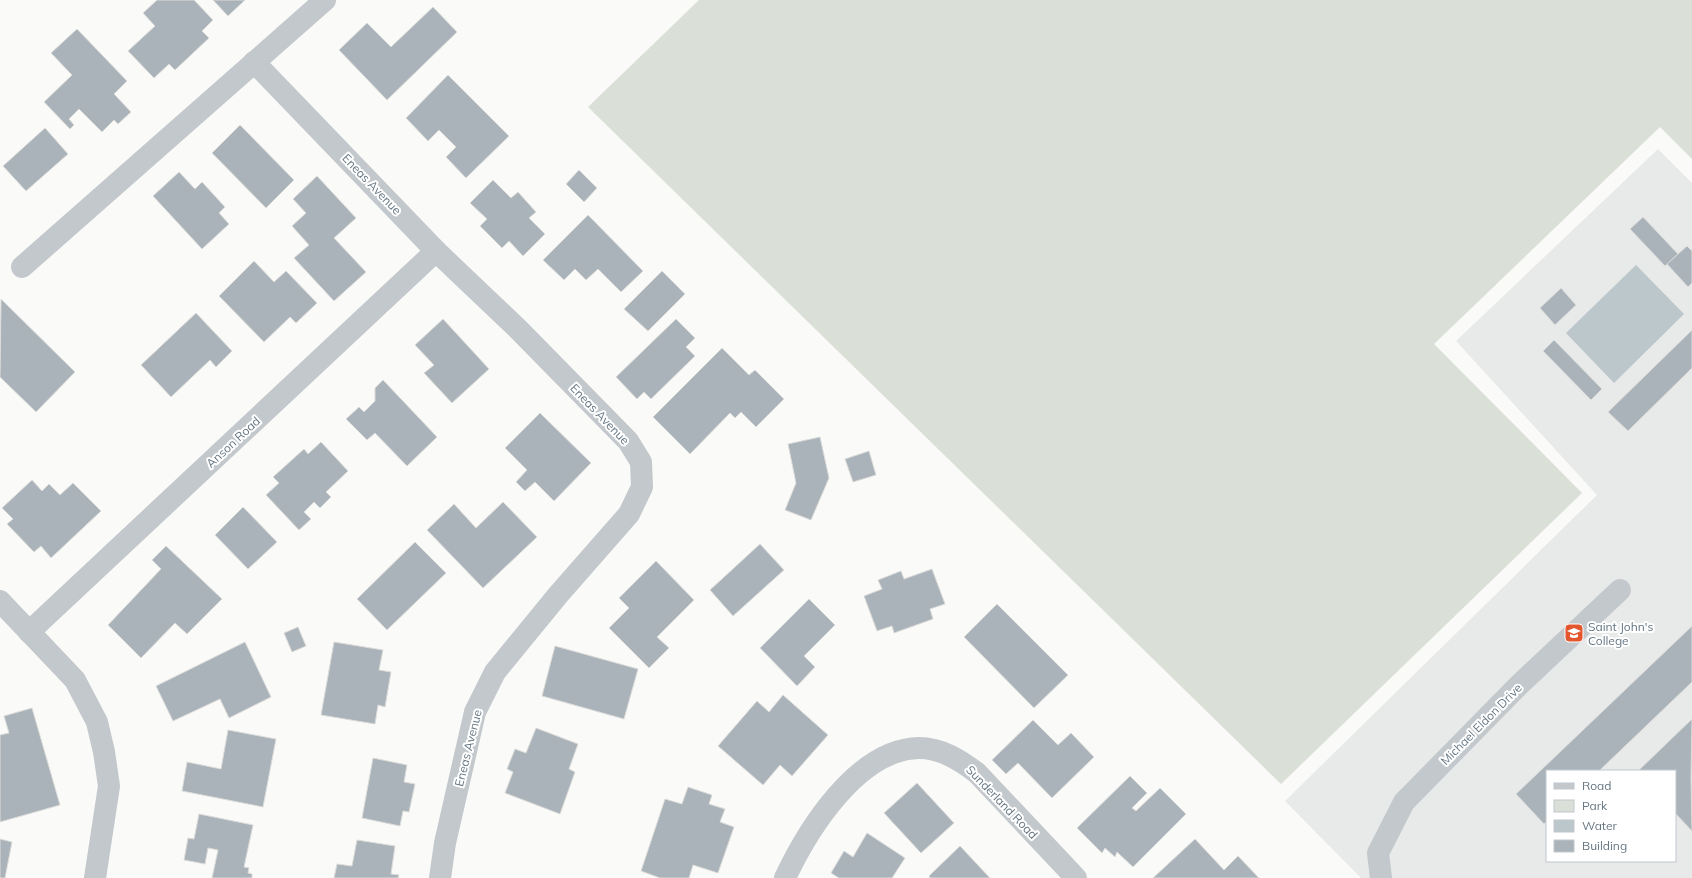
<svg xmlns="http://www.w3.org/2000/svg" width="1692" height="878" font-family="Mulish,sans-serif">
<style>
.built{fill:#e8e9e9;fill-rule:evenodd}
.green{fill:#dadfd7}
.water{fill:#bbc7cb}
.building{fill:#aab3b9;stroke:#dcdcda}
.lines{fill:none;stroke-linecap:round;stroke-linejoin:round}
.minor{stroke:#c3c8cc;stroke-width:22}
.labels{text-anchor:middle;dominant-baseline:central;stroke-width:4;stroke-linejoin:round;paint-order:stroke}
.street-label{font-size:12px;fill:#657683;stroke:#fff}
.poi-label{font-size:12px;fill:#657683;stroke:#fff;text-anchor:start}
</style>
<rect width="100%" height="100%" fill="#fafaf8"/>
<path class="built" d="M1658,149L1692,183V878H1361L1285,801L1597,495L1456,341ZM1547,771H1675V861H1547Z"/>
<polygon class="green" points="699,0 1692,0 1692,159 1660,127 1434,344 1582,493 1281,784 588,107"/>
<polygon class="water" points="1636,265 1684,314 1614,383 1566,333"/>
<g class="building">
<polygon points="157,0 194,0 213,20 202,31 209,38 175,70 169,64 154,78 128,51 155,26 143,13"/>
<polygon points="213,0 245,0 228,16"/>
<polygon points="433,7 457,32 387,100 339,50 367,23 391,47"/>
<polygon points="77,29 127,81 114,94 131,112 118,124 114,120 102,132 79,109 69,119 74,125 70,129 44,102 72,75 51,53"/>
<polygon points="448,75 509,136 466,178 446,157 456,147 439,130 428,141 406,118"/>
<polygon points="240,125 294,180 266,208 212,153"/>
<polygon points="45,128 68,154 26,191 3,166"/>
<polygon points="579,170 597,188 584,202 566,184"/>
<polygon points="179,172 195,189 202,182 225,207 219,213 229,224 202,249 153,196"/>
<polygon points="317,176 356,218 334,238 366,272 334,301 294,258 309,245 292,226 306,213 293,199"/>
<polygon points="493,180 511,198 518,192 536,212 529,218 545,234 523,256 509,241 502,248 480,226 487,219 470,203"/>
<polygon points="588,215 643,271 621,292 598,269 586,280 575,269 564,280 543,260"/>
<polygon points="1643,217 1678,254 1665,266 1630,229"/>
<polygon points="1687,246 1692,251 1692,283 1688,287 1667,264"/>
<polygon points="254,261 274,282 286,271 317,303 296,323 290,317 264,342 219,296"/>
<polygon points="662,271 685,294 648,331 624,309"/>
<polygon points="1561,288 1576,305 1555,325 1540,308"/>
<polygon points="1,299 75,372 36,412 0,377"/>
<polygon points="196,313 232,351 216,367 210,360 171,397 141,365"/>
<polygon points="443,319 489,369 452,403 424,373 434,365 415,345"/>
<polygon points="676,319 695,338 686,347 695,356 651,399 644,392 637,399 616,377"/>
<polygon points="1692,330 1692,368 1628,431 1608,412"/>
<polygon points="1554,340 1602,389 1591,400 1543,351"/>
<polygon points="722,348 749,375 755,370 784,399 756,427 741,412 735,418 730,413 690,454 653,417"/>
<polygon points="383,380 437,437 407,466 375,433 367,440 346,419 359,407 364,412 375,401 375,388"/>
<polygon points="540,413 591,463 554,501 535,482 525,491 516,482 527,470 505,448"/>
<polygon points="820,437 829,478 811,520 785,510 796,483 788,444"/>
<polygon points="321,442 348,471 326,492 331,497 320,508 314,502 304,512 311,519 299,530 266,495 279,483 273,477 304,449 308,454"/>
<polygon points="869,451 876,475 853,482 845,459"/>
<polygon points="32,480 42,491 49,484 60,495 73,483 101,511 51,558 41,546 34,552 7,524 13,519 2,508"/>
<polygon points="503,502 537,537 483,588 427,530 454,504 476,528"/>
<polygon points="243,507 277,542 248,569 215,535"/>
<polygon points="415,542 446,573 387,630 357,599"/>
<polygon points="760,544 784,570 733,616 710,590"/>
<polygon points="166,546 222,599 187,634 175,623 141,658 108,625 161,569 152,560"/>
<polygon points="656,561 694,600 657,637 669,648 649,668 609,628 629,608 619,598"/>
<polygon points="932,569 945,604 930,609 933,619 894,633 892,626 877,631 864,596 882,589 878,580 901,571 904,579"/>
<polygon points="809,599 835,625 804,656 815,667 797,686 760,648"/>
<polygon points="997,604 1068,675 1034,708 964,637"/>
<polygon points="1692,626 1692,682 1599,771 1547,771 1547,821 1544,824 1516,794"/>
<polygon points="298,627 306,646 292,652 284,633"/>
<polygon points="245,642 271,697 229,718 220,699 173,721 156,686"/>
<polygon points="334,642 383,650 379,670 391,672 385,707 378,705 375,724 321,715"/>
<polygon points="555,646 638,669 624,719 542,696"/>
<polygon points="783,695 828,735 792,776 780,765 763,785 718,746 757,701 769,712"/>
<polygon points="32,708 60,805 0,822 0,735 9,733 4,716"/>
<polygon points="1692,719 1691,778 1692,831 1675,813 1675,771 1638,771"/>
<polygon points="1033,720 1058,745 1071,733 1094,757 1052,798 1018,763 1006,774 992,760"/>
<polygon points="536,728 578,744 569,769 575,772 560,814 505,793 513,772 507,769 515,749 526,753"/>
<polygon points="228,730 276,739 263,807 182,791 187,762 221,769"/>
<polygon points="373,758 407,765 404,782 415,784 409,812 403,811 400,826 362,818"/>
<polygon points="1130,776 1147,793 1132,808 1136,811 1160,788 1186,814 1133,867 1117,852 1115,857 1105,848 1102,853 1077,828"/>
<polygon points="917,783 954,823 921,853 884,813"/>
<polygon points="688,787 712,795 709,804 725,809 720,822 734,827 718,873 693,865 689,878 660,878 641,871 665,799 682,804"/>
<polygon points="199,814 253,825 244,867 249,868 248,873 252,874 252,878 212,878 218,850 208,848 205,864 184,860 188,838 194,839"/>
<polygon points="867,833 905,858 892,878 839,878 831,873 844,851 853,857"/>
<polygon points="0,839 12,842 5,878 0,878"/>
<polygon points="1195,839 1224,870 1238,856 1259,878 1153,878"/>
<polygon points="357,840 395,846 391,874 399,875 398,878 334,878 337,864 352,866"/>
<polygon points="960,846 990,878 930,878 929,876"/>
</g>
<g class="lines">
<g class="minor">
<polyline points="254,62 436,251 519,330 628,441 641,462 642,487 629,514 558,595 495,672 475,712 445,843 440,878"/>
<polyline points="22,267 325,0"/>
<polyline points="0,601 75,680 97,722 104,752 109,786 95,878"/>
<polyline points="29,632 436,251"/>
<path d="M785,878C808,829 858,749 919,748C941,748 960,760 977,773L1076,878"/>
<polyline points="1381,878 1378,853 1404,802 1519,685 1620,590"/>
</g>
</g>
<defs>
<symbol id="school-square" viewBox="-11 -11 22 22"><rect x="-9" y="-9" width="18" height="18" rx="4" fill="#e4572e" stroke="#fff"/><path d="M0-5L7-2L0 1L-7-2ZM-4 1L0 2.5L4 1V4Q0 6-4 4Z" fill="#fff"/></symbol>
</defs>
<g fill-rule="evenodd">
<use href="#school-square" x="1563" y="622" width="22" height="22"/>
</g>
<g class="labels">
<g class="street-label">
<text transform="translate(372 184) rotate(46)">Eneas Avenue</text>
<text transform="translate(600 414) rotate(46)">Eneas Avenue</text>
<text transform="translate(233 442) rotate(-43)">Anson Road</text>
<text transform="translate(1481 724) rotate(-45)">Michael Eldon Drive</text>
<text transform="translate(468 748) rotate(-76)">Eneas Avenue</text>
<text transform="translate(1002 802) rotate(46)">Sunderland Road</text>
</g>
<g class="poi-label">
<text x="1588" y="626">Saint John's<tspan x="1588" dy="14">College</tspan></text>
</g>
</g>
<rect x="1546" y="770" width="130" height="92" fill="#ffffff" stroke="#c1c8cd"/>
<rect x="1554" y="783" width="20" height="6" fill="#c3c8cc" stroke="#c1c8cd"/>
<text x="1582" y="790" font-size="12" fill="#657683">Road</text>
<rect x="1554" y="800" width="20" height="12" fill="#dadfd7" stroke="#c1c8cd"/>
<text x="1582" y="810" font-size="12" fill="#657683">Park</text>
<rect x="1554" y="820" width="20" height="12" fill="#bbc7cb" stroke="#c1c8cd"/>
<text x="1582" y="830" font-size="12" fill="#657683">Water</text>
<rect x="1554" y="840" width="20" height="12" fill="#aab3b9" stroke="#c1c8cd"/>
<text x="1582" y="850" font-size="12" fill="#657683">Building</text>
</svg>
